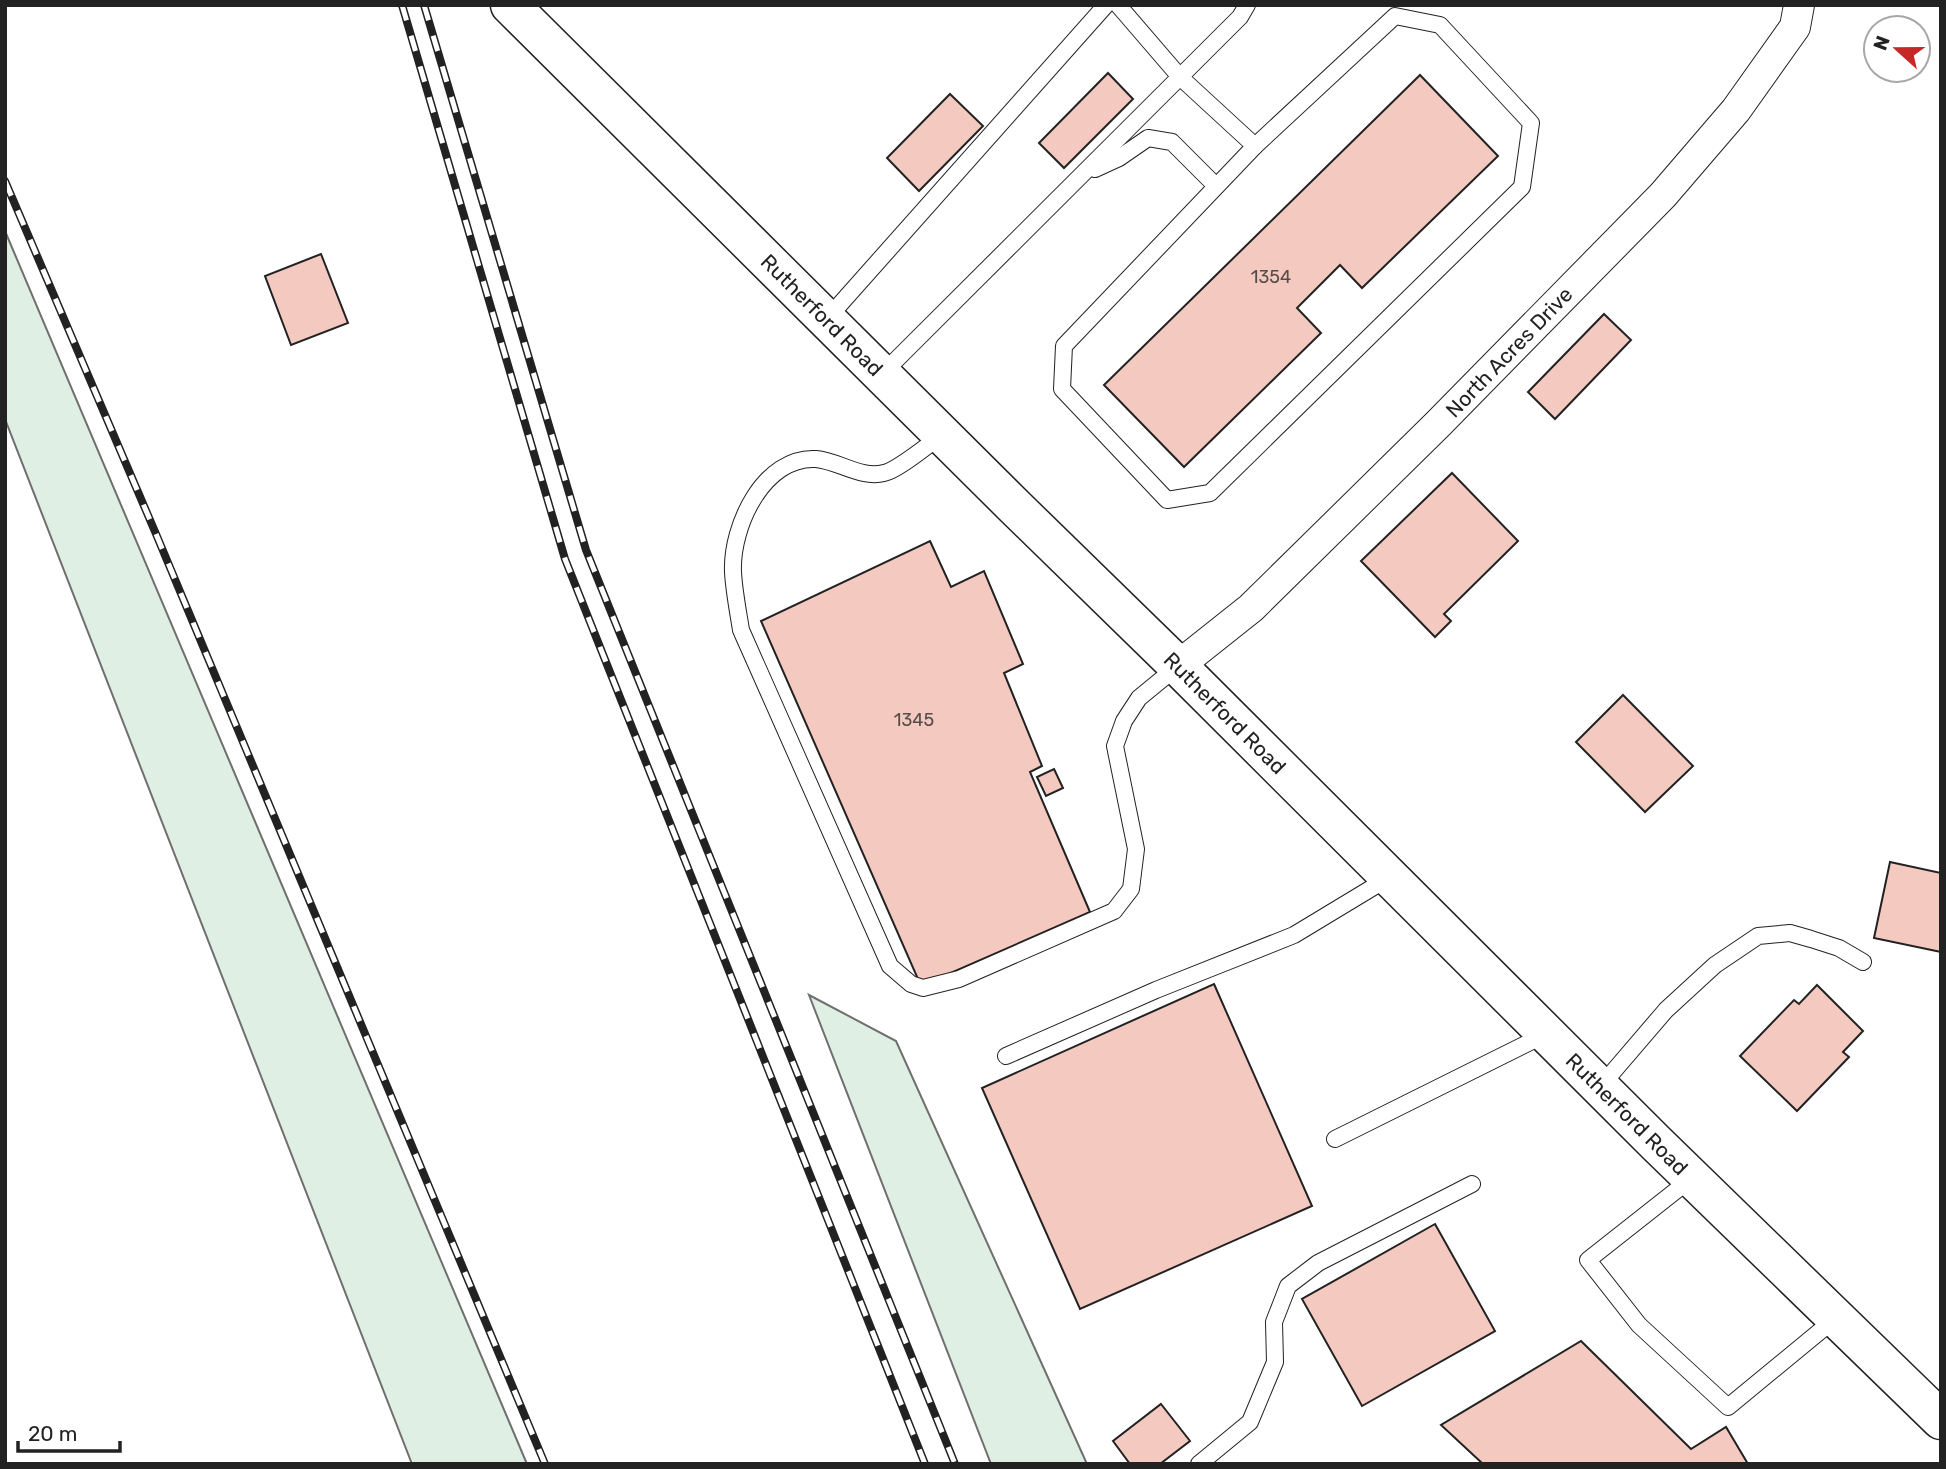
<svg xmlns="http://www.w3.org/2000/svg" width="1946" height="1469" font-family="Rubik,sans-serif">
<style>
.green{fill:#e0efe3;stroke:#6f6f6f;stroke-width:2}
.building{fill:#f3c9c0;stroke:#222;stroke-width:2}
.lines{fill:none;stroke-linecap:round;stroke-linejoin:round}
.lane-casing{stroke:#222;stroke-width:18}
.street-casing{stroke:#222;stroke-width:32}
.secondary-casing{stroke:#222;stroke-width:41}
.lane{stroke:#fff;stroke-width:16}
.street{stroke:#fff;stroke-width:30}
.secondary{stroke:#fff;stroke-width:38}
.rail-casing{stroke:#222;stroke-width:8}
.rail{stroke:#fff;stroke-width:5;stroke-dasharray:16;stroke-linecap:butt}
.labels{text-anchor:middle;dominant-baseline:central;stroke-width:5;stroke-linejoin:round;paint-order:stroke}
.number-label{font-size:18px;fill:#564c4a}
.street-label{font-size:21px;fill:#222;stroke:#fff}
</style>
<rect width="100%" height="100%" fill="#fff"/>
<g class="green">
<polygon points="5,231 527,1464 412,1464 5,419"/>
<polygon points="809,995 896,1041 1087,1464 991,1464"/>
</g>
<g class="building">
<polygon points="1108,73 1133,99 1064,168 1039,143"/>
<polygon points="1420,75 1498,156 1362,288 1340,265 1297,308 1321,333 1184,467 1104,385"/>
<polygon points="950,94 983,126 919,191 887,158"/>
<polygon points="321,254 348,323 291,345 265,276"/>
<polygon points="1604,314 1631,340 1555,419 1528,392"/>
<polygon points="1452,473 1518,541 1444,614 1451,621 1435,637 1361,561"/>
<polygon points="930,541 951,587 984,571 1023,664 1004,673 1042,766 1030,772 1090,912 921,986 761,621"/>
<polygon points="1623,695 1693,766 1645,812 1576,742"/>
<polygon points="1054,769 1063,788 1046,796 1037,777"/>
<polygon points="1890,862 1941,873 1941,952 1874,938"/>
<polygon points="1214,984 1312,1206 1080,1309 982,1088"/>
<polygon points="1817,985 1863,1031 1843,1052 1849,1057 1797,1111 1740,1056 1794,1000 1799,1004"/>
<polygon points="1435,1224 1495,1331 1362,1406 1302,1299"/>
<polygon points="1581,1341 1691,1449 1726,1427 1748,1464 1483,1464 1441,1425"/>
<polygon points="1161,1404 1190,1441 1160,1464 1130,1464 1113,1441"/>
</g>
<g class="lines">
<defs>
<g id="lane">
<polyline points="1118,5 1180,77 1255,146"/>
<polygon points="1395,16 1440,25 1531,123 1522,187 1210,493 1167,500 1062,389 1064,346 1255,146"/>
<polyline points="1095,169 1119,158 1148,138 1172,142 1216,186"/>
<polyline points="826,320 1106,5"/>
<polyline points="881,375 1240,17 1247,5"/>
<path d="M942,435C929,444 898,470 884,473C861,479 839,461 816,459C764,456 731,526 733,572C734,591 738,611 741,630L890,966L911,984L923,988L959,979L1114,911L1131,889L1136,849L1115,746L1124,721L1139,698L1178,666"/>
<polyline points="1006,1056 1156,990 1294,935 1390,877"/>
<polyline points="1600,1087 1666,1010 1715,965 1758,936 1790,933 1811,939 1839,948 1863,962"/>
<polyline points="1335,1139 1546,1034"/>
<polyline points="1692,1178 1588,1260 1639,1325 1728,1407 1836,1318"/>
<polyline points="1199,1464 1250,1422 1275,1362 1274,1322 1288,1286 1318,1263 1472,1184"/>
</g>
<polyline id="street" points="1178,666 1251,608 1438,424 1663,195 1736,110 1795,27 1799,5"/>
<polyline id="secondary" points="510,5 1015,507 1178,666 1656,1143 1941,1420"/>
</defs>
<use href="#lane" class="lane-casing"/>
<use href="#street" class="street-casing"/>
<use href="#secondary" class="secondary-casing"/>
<use href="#lane" class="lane"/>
<use href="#street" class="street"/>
<use href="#secondary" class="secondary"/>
<defs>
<g id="rail">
<polyline points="402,5 565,559 925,1464"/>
<polyline points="424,5 586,550 955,1464"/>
<polyline points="5,181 156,534 545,1464"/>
</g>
</defs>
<use href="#rail" class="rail-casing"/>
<use href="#rail" class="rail"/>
</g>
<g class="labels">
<g class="number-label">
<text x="1271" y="277">1354</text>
<text x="914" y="720">1345</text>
</g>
<g class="street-label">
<text transform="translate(822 315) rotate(45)">Rutherford Road</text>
<text transform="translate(1509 352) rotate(-46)">North Acres Drive</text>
<text transform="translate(1225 713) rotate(45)">Rutherford Road</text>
<text transform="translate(1627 1114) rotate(45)">Rutherford Road</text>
</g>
</g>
<rect width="1946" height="1469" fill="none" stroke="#222222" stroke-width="14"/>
<g transform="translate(1897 49) rotate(291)"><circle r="33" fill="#ffffff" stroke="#a7a7a7" stroke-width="2"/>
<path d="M0-5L12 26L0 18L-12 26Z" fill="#c62828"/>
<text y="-10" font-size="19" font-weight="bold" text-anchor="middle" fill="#222222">N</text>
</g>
<path d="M18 1441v10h102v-10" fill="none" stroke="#222222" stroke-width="3.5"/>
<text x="28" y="1441" font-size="21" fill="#222222" stroke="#ffffff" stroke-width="5" paint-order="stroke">20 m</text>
</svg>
